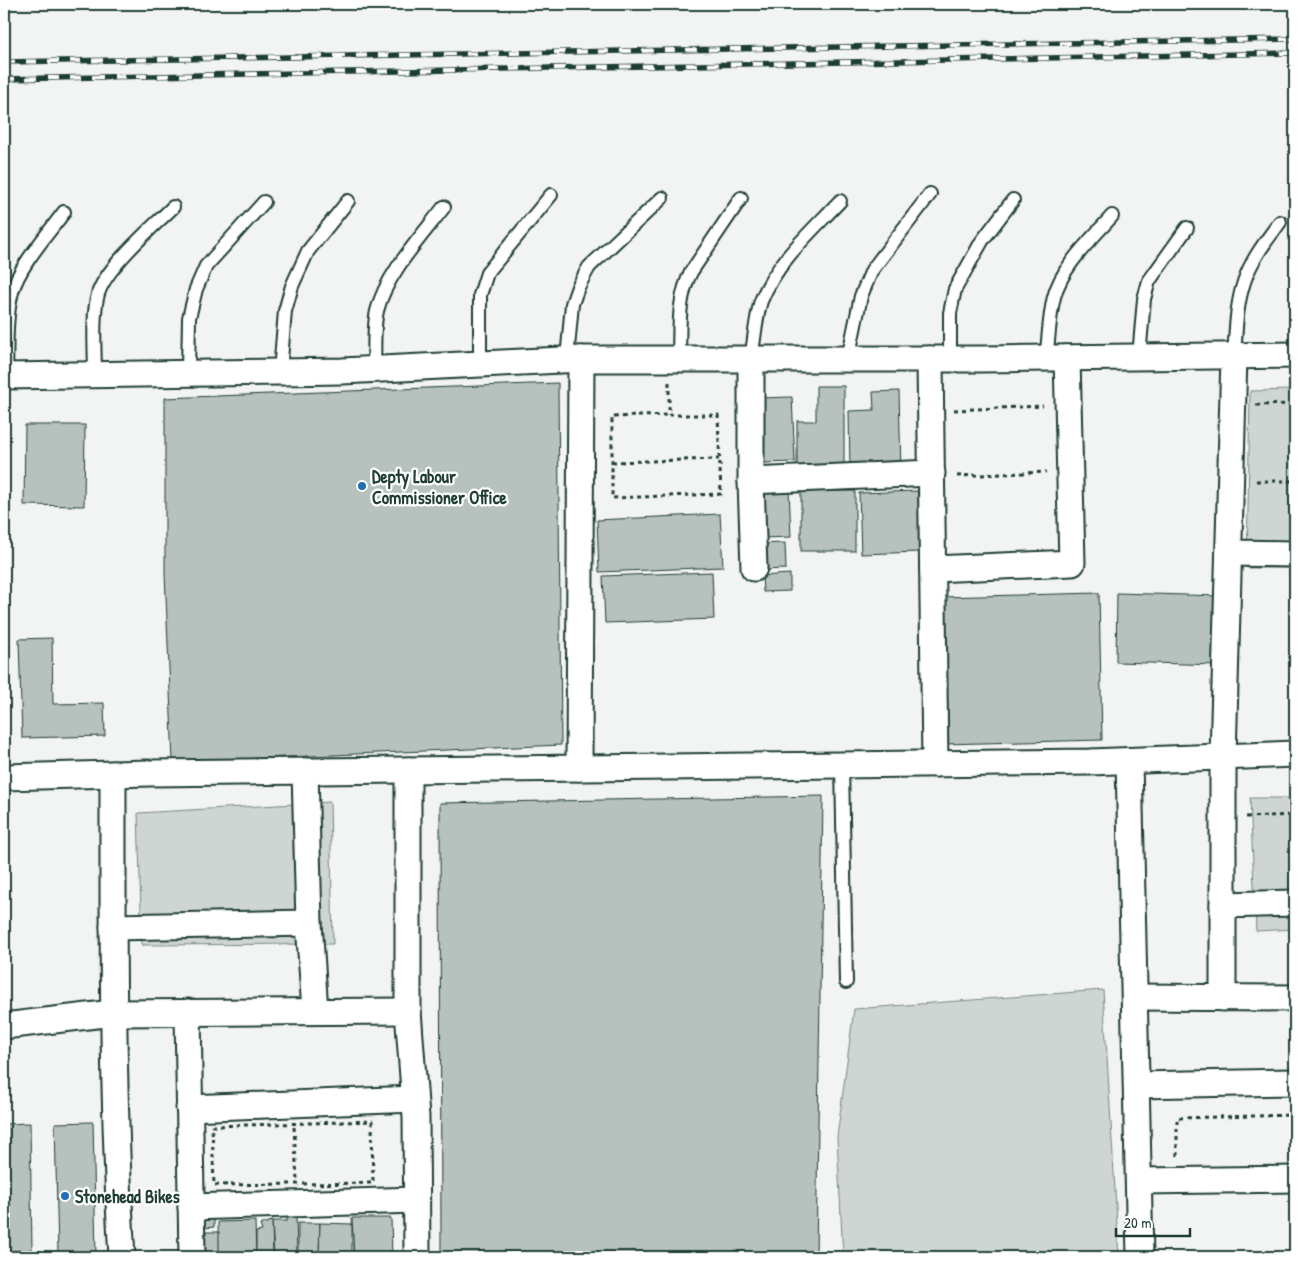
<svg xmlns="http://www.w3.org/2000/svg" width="1299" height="1261" font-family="'Patrick Hand',sans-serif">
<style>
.green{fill:#ced5d3;stroke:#768984}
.building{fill:#b7c1bd;stroke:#1f3d34}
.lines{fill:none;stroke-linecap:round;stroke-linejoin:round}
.service-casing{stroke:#1f3d34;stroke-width:16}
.minor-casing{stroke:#1f3d34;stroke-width:29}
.path{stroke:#1f3d34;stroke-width:3;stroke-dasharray:4 4;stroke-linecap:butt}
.service{stroke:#fff;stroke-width:12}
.minor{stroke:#fff;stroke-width:25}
.rail-casing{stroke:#1f3d34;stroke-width:5.5}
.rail{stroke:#fff;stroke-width:4;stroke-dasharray:11;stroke-linecap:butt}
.poi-dot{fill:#1f6fb2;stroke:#fff;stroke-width:2}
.labels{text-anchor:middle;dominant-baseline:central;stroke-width:4.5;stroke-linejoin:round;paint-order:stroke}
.poi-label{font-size:18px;font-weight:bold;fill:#1f3d34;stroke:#fff;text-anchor:start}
</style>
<rect width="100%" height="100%" fill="#f2f3f3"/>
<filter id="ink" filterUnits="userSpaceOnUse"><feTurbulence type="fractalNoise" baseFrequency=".02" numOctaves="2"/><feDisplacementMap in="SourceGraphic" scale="10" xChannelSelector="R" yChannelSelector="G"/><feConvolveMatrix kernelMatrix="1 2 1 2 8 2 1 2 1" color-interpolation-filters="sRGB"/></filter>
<g filter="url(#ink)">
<g class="green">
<polygon points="1295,390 1295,568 1247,568 1250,391"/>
<polygon points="1250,798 1295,798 1295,929 1256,931"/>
<polygon points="330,802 333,944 142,945 138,813"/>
<polygon points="1103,990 1119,1257 843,1257 837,1137 854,1009"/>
</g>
<g class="building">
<polygon points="558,383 561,745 173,762 165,574 165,398"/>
<polygon points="816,386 844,386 844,466 797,466 797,421 816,421"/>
<polygon points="899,391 901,472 850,473 849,411 874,410 873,392"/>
<polygon points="792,397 795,462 762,463 759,398"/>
<polygon points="25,425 85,425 84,506 24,505"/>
<polygon points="789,488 791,537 762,538 760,489"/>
<rect x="801" y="491" width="54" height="60"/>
<polygon points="918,491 920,552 861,554 859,493"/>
<polygon points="720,514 723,567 599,572 597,520"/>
<polygon points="785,543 786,569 761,570 760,544"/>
<polygon points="712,572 714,619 605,623 603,576"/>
<polygon points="790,574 790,591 763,592 762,576"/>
<polygon points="1099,593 1102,740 943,744 940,597"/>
<polygon points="1117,593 1220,596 1218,665 1116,662"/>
<polygon points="52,638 53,704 104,703 105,736 22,738 19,639"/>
<polygon points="823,796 816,1257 441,1257 440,803"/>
<polygon points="93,1122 96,1255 58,1255 55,1123"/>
<polygon points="30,1123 32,1250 4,1251 4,1124"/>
<polygon points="195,1212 214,1212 214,1227 195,1229"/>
<polygon points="287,1214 296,1215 297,1257 274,1257 272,1221 287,1221"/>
<polygon points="352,1218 391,1218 392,1257 354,1257"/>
<polygon points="255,1221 256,1257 219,1257 218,1222"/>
<polygon points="272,1221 273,1257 256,1257 256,1232 262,1231 260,1225"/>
<polygon points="298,1223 320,1223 319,1257 298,1257"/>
<polygon points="320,1223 352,1224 352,1257 319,1257"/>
<polygon points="195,1232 219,1232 219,1254 196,1255"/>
</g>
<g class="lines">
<defs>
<g id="service">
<path d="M1234,356C1236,331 1236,306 1244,282C1251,260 1266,241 1280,222"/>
<polyline points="1139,357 1144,299 1149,281 1187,228"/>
<path d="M1046,358C1049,338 1049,317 1054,297C1062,266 1091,240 1112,216"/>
<polyline points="567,359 572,304 578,287 589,267 662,198"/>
<path d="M679,359C680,329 677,299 691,272L741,198"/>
<path d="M751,359C754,342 756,316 761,301C777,261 811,232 840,201"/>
<polyline points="848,359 861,296 872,270 930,194"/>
<polyline points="950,359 950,313 955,289 982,241 1013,200"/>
<polyline points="480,364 480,295 487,273 551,195"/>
<path d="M374,369C375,351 373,329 377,311C386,274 421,237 444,207"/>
<polyline points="280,372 285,311 292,286 308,251 348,201"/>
<polyline points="188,373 189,318 196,289 206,266 264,202"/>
<path d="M95,375C95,351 92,316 98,294C106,267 153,227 173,207"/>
<path d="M6,376C7,349 5,319 12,292C19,266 48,234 64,212"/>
<polyline points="842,765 846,982"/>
</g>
<g id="minor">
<polyline points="751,359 751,481 754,568"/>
<polyline points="930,359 935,764"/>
<polyline points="4,376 342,371 581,359 980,359 1295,355"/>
<polyline points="751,481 932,473"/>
<polyline points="1229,553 1295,554"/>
<polyline points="933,569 1072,563 1067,358"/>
<polyline points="1129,761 1140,1257"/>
<polyline points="579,768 581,359"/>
<polyline points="408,770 408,1011 416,1117 417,1257"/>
<polyline points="305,771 309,923 315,1011"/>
<path d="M113,774C113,935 112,1096 122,1257"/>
<polyline points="4,777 150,773 1090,762 1295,754"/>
<polyline points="1223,905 1295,903"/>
<polyline points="113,927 309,923"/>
<polyline points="1135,997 1295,998"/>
<polyline points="1223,998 1223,757 1234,356"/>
<polyline points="188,1012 192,1257"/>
<polyline points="4,1026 113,1013 408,1011"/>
<polyline points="1137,1085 1295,1082"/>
<polyline points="189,1108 414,1099"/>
<polyline points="1139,1181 1295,1179"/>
<polyline points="191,1207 416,1200"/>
</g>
</defs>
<use href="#service" class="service-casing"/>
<use href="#minor" class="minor-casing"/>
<g class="path">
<polyline points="669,382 669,415"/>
<polyline points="1256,405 1295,404"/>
<polyline points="954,410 1043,406"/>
<polygon points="669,415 718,415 721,494 612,498 612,417"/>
<polyline points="612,462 719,459"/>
<polyline points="957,476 1046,472"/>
<polyline points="1256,481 1295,481"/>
<polyline points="1246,817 1295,815"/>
<polygon points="372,1121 373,1183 214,1185 212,1126"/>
<polyline points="294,1127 297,1181"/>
<polyline points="1177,1156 1177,1118 1295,1115"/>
</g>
<use href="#service" class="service"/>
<use href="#minor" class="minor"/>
<defs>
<g id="rail">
<polyline points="4,62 1295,39"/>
<polyline points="4,79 1295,53"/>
</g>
</defs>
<use href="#rail" class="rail-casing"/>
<use href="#rail" class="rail"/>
</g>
</g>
<g class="poi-dot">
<circle cx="362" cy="486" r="5"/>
<circle cx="65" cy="1196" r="5"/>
</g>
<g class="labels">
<g class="poi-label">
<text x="372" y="476">Depty Labour<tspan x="372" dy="21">Commissioner Office</tspan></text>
<text x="75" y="1196">Stonehead Bikes</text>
</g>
</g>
<rect width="1299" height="1261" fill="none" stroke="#fff" stroke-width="20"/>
<rect x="10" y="10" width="1279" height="1241" fill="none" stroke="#1f3d34" stroke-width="2" filter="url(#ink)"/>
<path d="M1116 1228v8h74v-8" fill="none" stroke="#1f3d34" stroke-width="2.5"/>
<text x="1124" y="1228" font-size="15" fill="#1f3d34" stroke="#ffffff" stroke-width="4" paint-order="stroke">20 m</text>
</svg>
